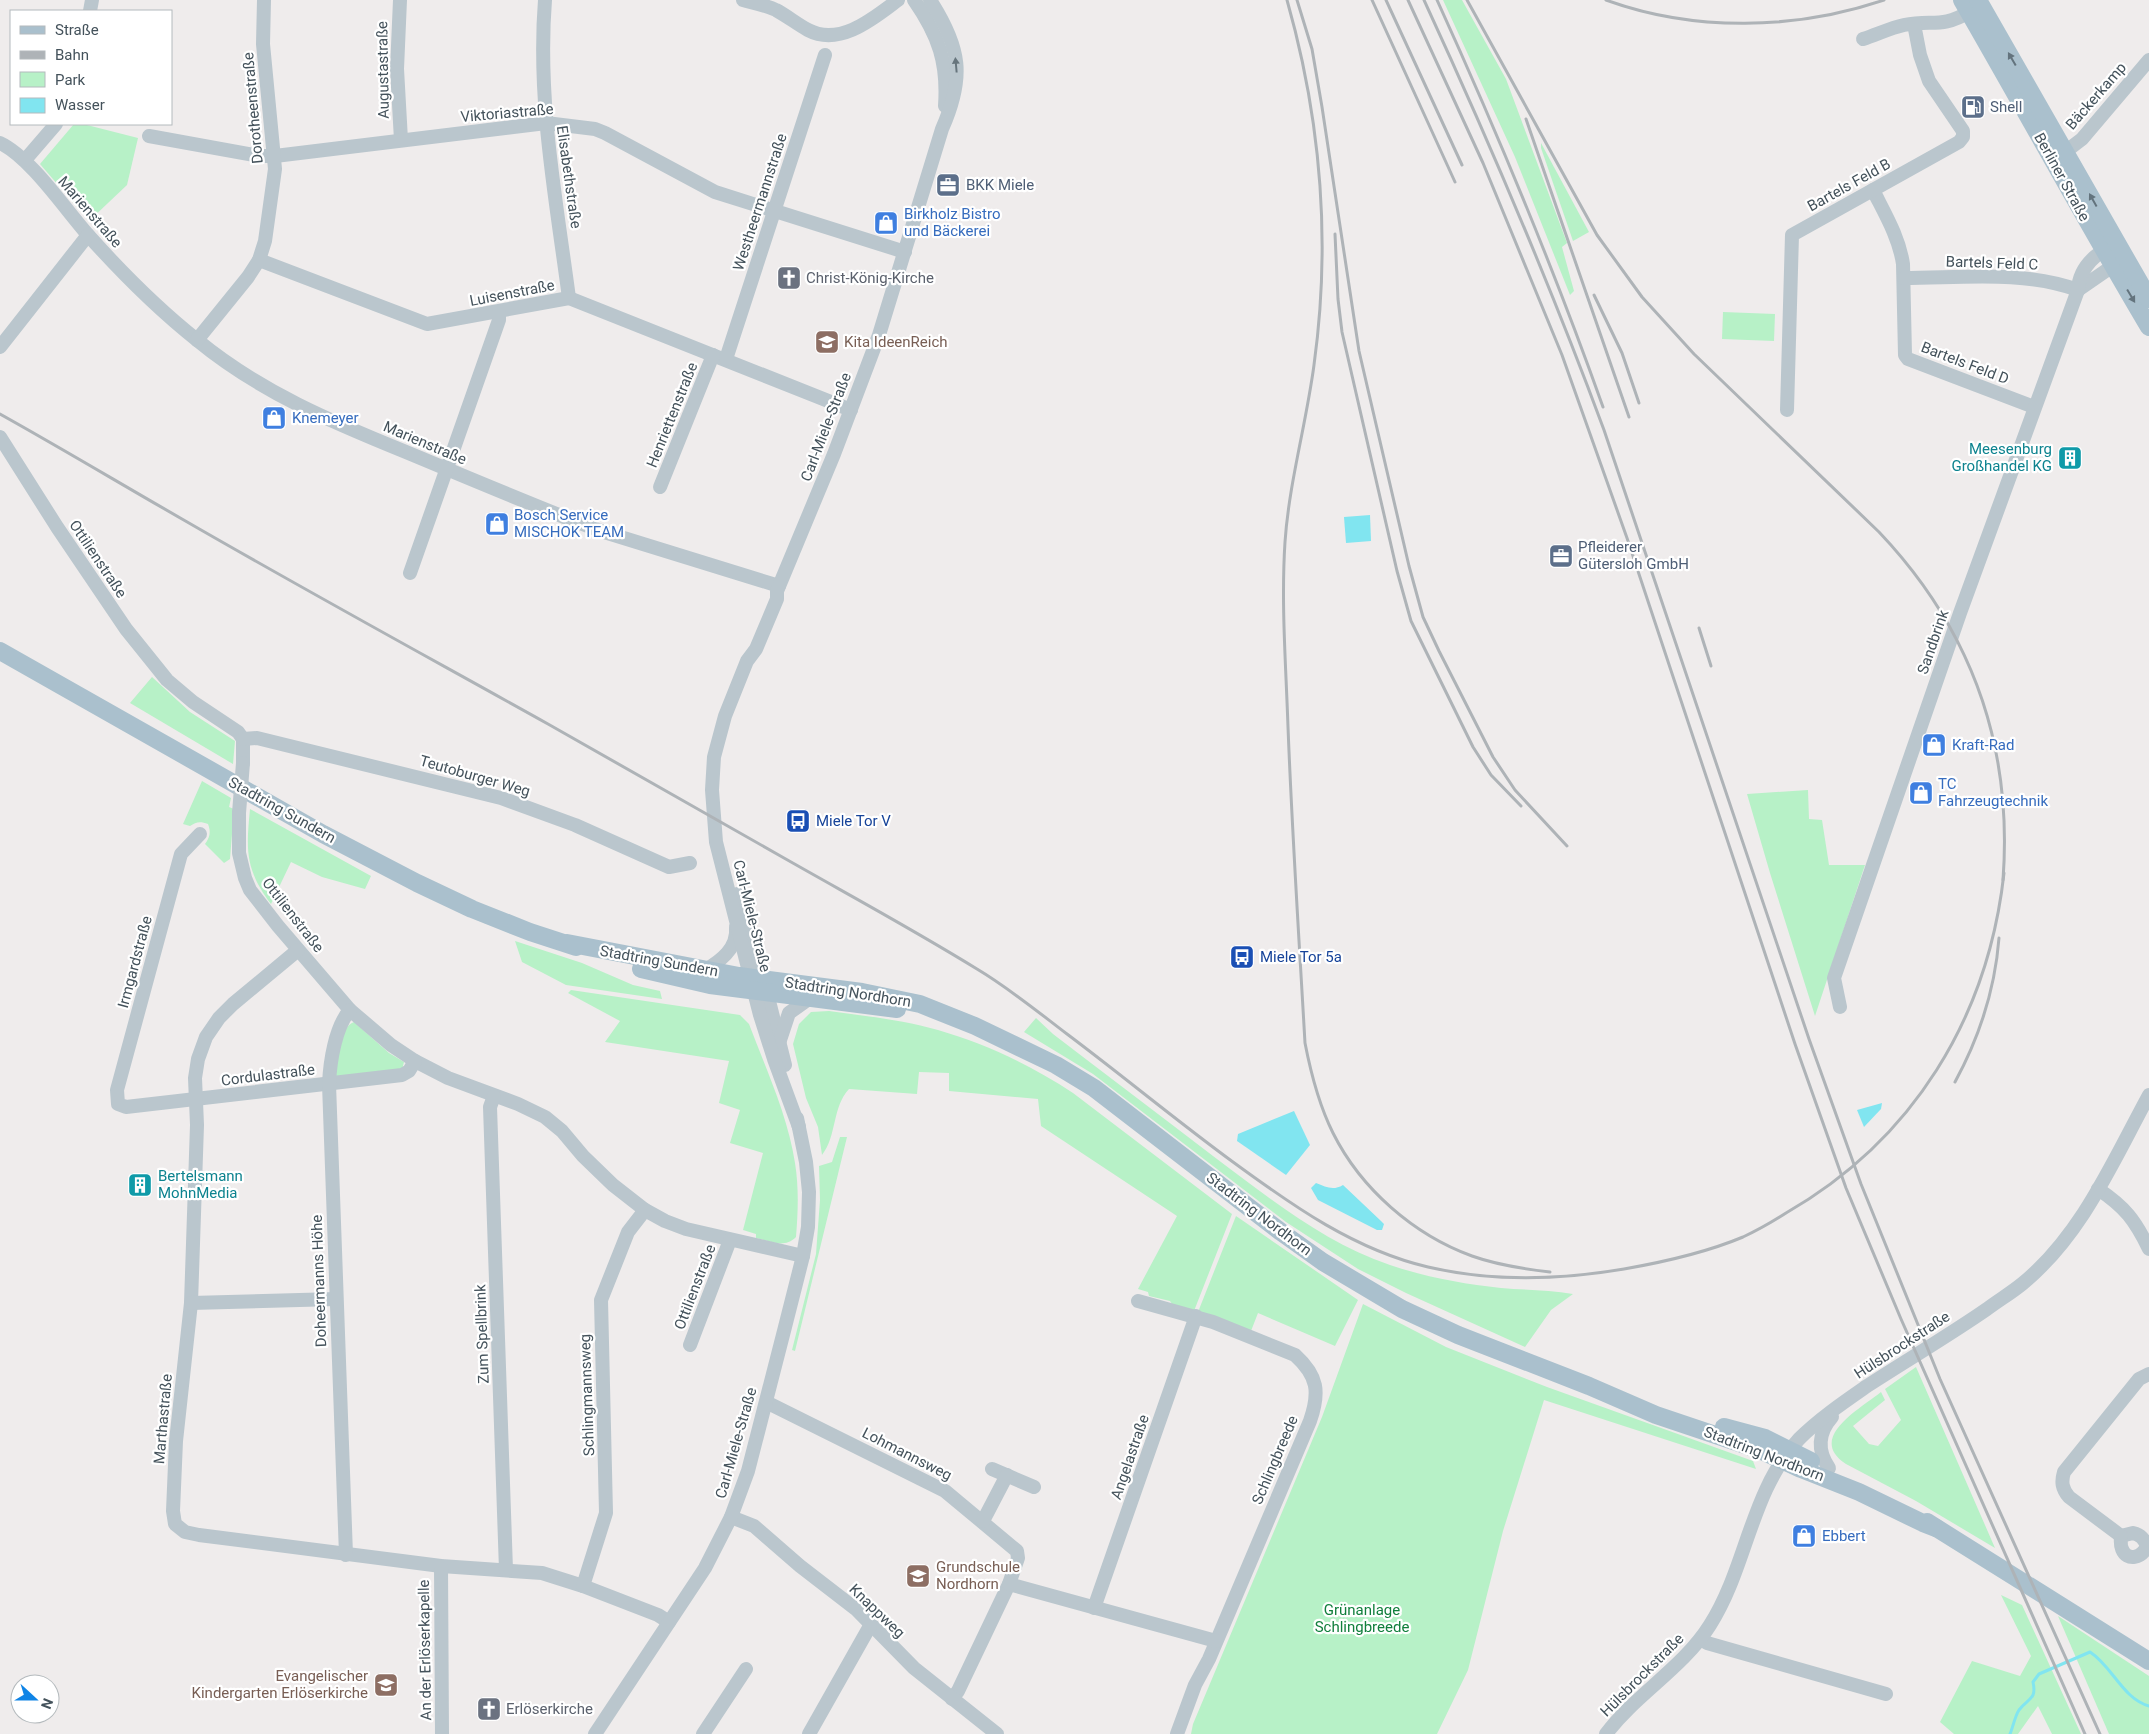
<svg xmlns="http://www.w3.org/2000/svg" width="2149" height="1734" font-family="Roboto,sans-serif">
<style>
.green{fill:#b7f1c7}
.water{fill:#81e5f0}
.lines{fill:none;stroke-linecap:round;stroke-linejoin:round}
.stream{stroke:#81e5f0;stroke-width:3}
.minor{stroke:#bac6cd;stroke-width:14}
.major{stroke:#aac0cd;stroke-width:18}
.rail{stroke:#aeb3b7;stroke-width:3}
.minor-bridge{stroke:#bac6cd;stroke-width:14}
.oneway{fill:#63737d}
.oneway2{fill:#67757d}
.labels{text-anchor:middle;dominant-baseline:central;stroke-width:4.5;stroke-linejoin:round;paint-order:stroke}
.street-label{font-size:15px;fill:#44525b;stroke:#fff}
.service-label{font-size:15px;fill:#4e5e75;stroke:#fff;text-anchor:start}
.shop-label{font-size:15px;fill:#366cbe;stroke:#fff;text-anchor:start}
.worship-label{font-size:15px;fill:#5b616d;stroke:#fff;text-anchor:start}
.education-label{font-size:15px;fill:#785e54;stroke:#fff;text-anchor:start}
.culture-label{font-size:15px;fill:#0d838f;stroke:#fff;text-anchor:end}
.transit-label{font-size:15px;fill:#164399;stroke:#fff;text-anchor:start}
.park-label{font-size:15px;fill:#117f3c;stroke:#fff}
</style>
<rect width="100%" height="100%" fill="#efecec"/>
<g class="green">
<polygon points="1443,0 1462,0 1506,79 1567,243 1562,247 1574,291 1570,295 1515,157"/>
<polygon points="74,124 83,124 138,138 127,185 89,221 40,164"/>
<polygon points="1541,143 1589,232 1573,241 1541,148"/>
<polygon points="1723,312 1775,314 1774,341 1722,339"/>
<polygon points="152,677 190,712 235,741 233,764 130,703"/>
<path d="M202,781L231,798L229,807L234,809L230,859L224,863L205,844C210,837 211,832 208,824C200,821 196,822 190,826L183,824Z"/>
<polygon points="1808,790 1809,819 1822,820 1829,865 1865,865 1815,1016 1770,873 1747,794"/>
<path d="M250,809L371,876L365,889L322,877L291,862L271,904C245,869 246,851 250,809Z"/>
<polygon points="515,941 582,963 633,985 660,991 662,999 566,985 522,962"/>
<path d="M571,990L740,1015L749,1024C766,1069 788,1116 795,1163C799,1188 798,1212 796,1237C784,1249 770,1241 756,1238V1234L743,1230L763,1153L730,1143L740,1110L719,1103L729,1061L605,1042L620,1021L568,993Z"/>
<path d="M829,1011C866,1016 903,1020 938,1030C986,1044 1031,1065 1073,1093L1232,1214L1194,1311L1172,1304L1170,1301L1149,1296L1148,1292L1138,1289L1177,1216L1041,1126L1038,1099L949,1091V1073L919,1072L917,1094L849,1089C832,1107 837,1136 822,1155L818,1127L806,1098L793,1044L799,1024L811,1012Z"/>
<path d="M1036,1018L1053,1034C1106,1075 1160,1115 1213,1156C1268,1197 1324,1243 1390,1265C1426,1277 1463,1284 1501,1288C1525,1290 1549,1290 1573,1294L1551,1310L1525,1347L1406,1293L1358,1269L1286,1222L1093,1074L1024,1032Z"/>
<path d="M354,1022L389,1053L404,1062L402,1070L335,1077C335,1064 340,1026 354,1022Z"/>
<polygon points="840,1137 847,1137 795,1351 792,1350 816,1254 820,1200 819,1166 832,1162"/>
<polygon points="1236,1216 1358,1300 1335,1346 1258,1313 1251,1331 1198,1312"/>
<polygon points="1363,1304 1446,1347 1547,1387 1753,1461 1756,1469 1544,1400 1503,1531 1468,1670 1437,1734 1191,1734 1193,1724 1322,1417"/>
<path d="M1916,1367L1995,1548L1916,1501L1846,1464C1806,1438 1860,1409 1881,1392L1885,1400L1853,1426L1869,1444L1878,1446L1901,1420L1885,1389Z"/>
<polygon points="2001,1595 2022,1605 2081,1734 2052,1734 2038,1706 2018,1734 1954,1734 1940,1722 1972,1661 2020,1676 2031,1656"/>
<polygon points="2058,1616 2149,1676 2149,1734 2109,1734"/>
</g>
<g class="water">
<polygon points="1370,515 1371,541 1346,543 1344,517"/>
<polygon points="1882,1103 1881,1109 1864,1127 1857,1110"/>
<polygon points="1294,1111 1310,1145 1286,1175 1237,1141 1238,1134"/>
<path d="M1316,1183C1326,1187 1333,1191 1343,1185L1381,1221L1384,1224L1382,1230H1377L1318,1200L1311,1188Z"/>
</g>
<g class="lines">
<path class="stream" d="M2010,1734C2013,1727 2015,1716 2019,1710C2028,1698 2037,1700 2033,1682L2039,1674L2090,1652C2112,1666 2123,1699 2149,1706"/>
<g class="minor">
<polyline points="400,0 397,69 401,140"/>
<path d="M545,0C537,100 556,199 569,298"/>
<path d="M743,0C754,3 765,5 776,10C787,16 797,24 808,30C840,47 874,18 898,0"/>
<path d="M914,0C939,36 948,63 945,106"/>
<polyline points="90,11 92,0"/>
<path d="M1863,39C1876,35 1890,28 1904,25C1932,19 1941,29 1969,12"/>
<polyline points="149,136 260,156 275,156 546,123 595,129 605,133 715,192 905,252"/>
<path d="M0,143C30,157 65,209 88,235C122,273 158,309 197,340C260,392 332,422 406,452C459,474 511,496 564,517L601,531L779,586"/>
<polyline points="2065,152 2082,139 2149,60"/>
<polyline points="25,160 56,124"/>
<path d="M1873,190C1885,214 1899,237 1903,264L1905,355L1908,359L2034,407"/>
<polyline points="259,260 427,324 569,298 851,410"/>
<path d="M1904,278C1961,278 2023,270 2078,290"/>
<polyline points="2078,290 2120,261"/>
<polyline points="197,340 248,277 259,260 265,241 275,169 263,44 264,0"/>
<polyline points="0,347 88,235"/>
<polyline points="726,359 825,55"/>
<polyline points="1787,410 1792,235 1959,142 1963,137 1963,131 1929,81 1920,55 1914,24"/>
<polyline points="0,437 57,527 126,629 167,680 193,702 238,732 243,739 243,763"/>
<polyline points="660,487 713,355"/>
<polyline points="410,573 499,320 499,312"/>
<polyline points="243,739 257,738 501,798 575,825 669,867 690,863"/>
<polyline points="239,813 239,853 245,878 250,890 278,926 350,1010 391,1045 415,1061 448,1078 518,1104 545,1117 562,1131 583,1156 613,1185 645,1210 665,1221 686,1229 803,1256"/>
<polyline points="200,834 181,854 117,1090 118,1104 126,1107 402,1075 409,1071 415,1061"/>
<polyline points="737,894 756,949 785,1065"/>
<polyline points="298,950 233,1004 219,1018 206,1037 198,1059 195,1078 197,1125 191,1303 176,1441 173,1511 175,1524 185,1532 199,1535 441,1566 542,1573 583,1586 658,1615 669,1622"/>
<path d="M705,970C721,961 738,948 736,927"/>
<path d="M1840,1007L1834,978L1960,613L2078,290C2079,269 2094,255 2111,246"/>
<polyline points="779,1043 789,1013 810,998"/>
<polyline points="494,1096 490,1107 506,1570"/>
<path d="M799,1127L774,1059L760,1015L716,842L712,790L714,757L725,716L747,661L756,649L777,599V591L834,454L879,335L942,129C965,77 961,48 930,0"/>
<path d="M2098,1189C2125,1207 2135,1220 2149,1249"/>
<path d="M1138,1301L1213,1322L1295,1355C1318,1376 1320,1392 1310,1421L1209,1659L1195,1685L1177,1734"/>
<polyline points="191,1303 336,1299"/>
<polyline points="690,1345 730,1240"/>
<polyline points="766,1402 945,1491 1017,1551 1018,1558 1009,1584 958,1691 952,1699"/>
<path d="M1829,1468C1817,1451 1818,1433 1832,1417"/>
<polyline points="992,1469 1034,1487"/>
<polyline points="731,1517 754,1526 800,1566 857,1610 914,1668 997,1734"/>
<polyline points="983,1521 1007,1475"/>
<path d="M2133,1533C2141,1535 2144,1539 2147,1546C2142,1558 2127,1562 2122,1549C2120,1545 2121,1540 2121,1536Z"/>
<path d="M2121,1536L2069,1497C2062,1489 2061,1482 2064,1472L2139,1379L2149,1374"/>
<path d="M346,1555L329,1084C330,1062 335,1027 350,1010"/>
<polyline points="441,1566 442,1734"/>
<polyline points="1009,1584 1216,1641"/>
<polyline points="583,1586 606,1513 601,1300 628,1232 645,1210"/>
<polyline points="1094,1608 1196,1316"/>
<polyline points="1701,1639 1707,1643 1886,1694"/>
<polyline points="595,1734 705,1568 731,1517 748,1471 785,1327 803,1256 808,1227 809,1192 806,1162 797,1118"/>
<polyline points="703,1734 746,1669"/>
<polyline points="809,1734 870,1626"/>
<path d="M1606,1734C1636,1694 1683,1668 1710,1625C1747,1567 1750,1492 1799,1439C1819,1419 1844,1402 1867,1386C1907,1360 1948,1336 1987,1309C1999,1300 2011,1293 2022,1284C2082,1235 2113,1161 2149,1095"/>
</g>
<g class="major">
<path d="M1962,0C2025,109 2085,219 2149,327"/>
<polyline points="1978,0 2149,299"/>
<polyline points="0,651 323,834 417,883 472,909 530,932 576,947"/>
<polyline points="567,943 739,976 862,992 920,1004 975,1026 1056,1065 1094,1088 1281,1232 1323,1262 1402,1309 1458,1335 1589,1386 1656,1415 1760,1450 1801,1469 1859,1492 1923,1523 1936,1528"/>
<polyline points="641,969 710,985 897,1009"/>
<polyline points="1724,1427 1765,1438 1811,1461"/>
<polyline points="1927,1522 2149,1661"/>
</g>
<g class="rail">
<path d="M1287,0C1321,120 1331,242 1314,365C1306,425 1289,483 1285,542C1281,604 1286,666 1288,727C1292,832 1299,938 1305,1043C1311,1074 1319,1105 1333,1133C1361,1189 1414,1235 1472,1256C1497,1265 1524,1269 1550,1272"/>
<polyline points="1297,0 1312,49 1322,107 1359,351 1409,566 1423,617 1439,651 1493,757 1515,790 1567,846"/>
<polyline points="1372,0 1455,182"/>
<polyline points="1386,0 1462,165"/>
<polyline points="1408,0 1483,163 1562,355 1627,538 1795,1044 1846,1188 1901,1319 2085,1734"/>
<path d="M1424,0C1489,141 1550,284 1604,430L1809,1039L1861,1184L1940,1379L2100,1734"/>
<path d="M1437,0C1498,134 1554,269 1603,407"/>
<path d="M1467,0L1597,235L1642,297L1694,354L1879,532C1971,629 2013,746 2003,880"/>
<path d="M1606,0C1694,32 1796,30 1884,0"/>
<polyline points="1526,119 1629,417"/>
<polyline points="1335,234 1338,299 1342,332 1397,571 1411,621 1473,747 1491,775 1521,806"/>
<polyline points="1594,295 1622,353 1639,403"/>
<path d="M0,414C61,448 121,484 182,519C303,589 426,656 548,724C627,769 706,813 784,858C849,895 914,930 977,969C1009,988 1038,1012 1067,1034C1123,1076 1177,1121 1233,1162C1293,1206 1355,1250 1428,1267C1492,1282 1559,1280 1624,1269C1664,1262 1705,1253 1743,1237C1758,1230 1772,1222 1786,1213C1913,1140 1988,1018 2004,873"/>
<polyline points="1699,628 1711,666"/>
<path d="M1955,1082C1980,1036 1995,990 1999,938"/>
</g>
<polyline class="minor-bridge" points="239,813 243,763"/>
</g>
<defs><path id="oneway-solid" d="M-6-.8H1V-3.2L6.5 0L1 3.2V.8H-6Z" transform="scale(1.25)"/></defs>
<g class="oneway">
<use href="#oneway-solid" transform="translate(2012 59) rotate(-120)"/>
<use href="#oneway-solid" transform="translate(2093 200) rotate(-119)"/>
<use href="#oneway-solid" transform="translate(2131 296) rotate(59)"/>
</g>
<use class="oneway2" href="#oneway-solid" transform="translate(956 65) rotate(-95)"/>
<defs>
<symbol id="fuel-square" viewBox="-11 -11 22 22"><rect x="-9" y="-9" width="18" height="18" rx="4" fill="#5c6f8a" stroke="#fff"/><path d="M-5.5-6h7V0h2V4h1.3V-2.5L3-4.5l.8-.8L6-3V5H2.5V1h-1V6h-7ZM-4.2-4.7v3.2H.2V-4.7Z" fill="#fff"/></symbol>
<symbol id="office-square" viewBox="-11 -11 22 22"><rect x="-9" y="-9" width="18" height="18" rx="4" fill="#5c6f8a" stroke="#fff"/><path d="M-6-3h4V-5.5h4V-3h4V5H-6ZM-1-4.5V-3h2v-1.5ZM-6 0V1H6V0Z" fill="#fff"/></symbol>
<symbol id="shop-square" viewBox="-11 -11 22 22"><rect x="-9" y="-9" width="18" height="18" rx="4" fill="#3f7fe0" stroke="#fff"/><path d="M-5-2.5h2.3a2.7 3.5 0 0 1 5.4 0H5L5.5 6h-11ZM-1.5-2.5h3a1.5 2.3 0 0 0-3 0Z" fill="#fff"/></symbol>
<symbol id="church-square" viewBox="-11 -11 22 22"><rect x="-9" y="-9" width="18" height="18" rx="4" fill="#6b7280" stroke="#fff"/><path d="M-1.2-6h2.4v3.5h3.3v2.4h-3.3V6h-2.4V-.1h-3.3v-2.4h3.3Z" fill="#fff"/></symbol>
<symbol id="school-square" viewBox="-11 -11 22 22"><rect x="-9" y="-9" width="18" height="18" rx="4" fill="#8d6e63" stroke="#fff"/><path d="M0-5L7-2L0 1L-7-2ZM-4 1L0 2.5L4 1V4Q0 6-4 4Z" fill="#fff"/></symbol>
<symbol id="building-square" viewBox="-11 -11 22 22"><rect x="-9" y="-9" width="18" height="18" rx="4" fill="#0f9aa8" stroke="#fff"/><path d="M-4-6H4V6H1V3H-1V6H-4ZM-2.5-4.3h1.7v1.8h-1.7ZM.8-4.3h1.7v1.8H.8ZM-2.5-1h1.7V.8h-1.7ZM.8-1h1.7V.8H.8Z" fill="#fff"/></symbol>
<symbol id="bus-square" viewBox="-11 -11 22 22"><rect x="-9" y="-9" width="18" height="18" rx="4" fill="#1a4fb4" stroke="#fff"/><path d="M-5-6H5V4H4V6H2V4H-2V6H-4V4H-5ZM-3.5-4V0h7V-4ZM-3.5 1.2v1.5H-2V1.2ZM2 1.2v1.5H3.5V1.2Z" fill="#fff"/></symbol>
</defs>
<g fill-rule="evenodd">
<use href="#fuel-square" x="1959" y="93" width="28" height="28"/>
<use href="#office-square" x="934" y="171" width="28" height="28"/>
<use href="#shop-square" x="872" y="209" width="28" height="28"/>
<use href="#church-square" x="775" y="264" width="28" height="28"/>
<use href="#school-square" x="813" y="328" width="28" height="28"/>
<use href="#shop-square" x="260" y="404" width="28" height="28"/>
<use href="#building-square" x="2056" y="444" width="28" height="28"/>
<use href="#shop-square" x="483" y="510" width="28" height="28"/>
<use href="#office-square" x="1547" y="542" width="28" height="28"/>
<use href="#shop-square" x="1920" y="731" width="28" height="28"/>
<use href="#shop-square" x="1907" y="779" width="28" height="28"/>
<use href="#bus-square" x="784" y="807" width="28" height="28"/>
<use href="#bus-square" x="1228" y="943" width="28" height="28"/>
<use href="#building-square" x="126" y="1171" width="28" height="28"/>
<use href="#shop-square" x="1790" y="1522" width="28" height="28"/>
<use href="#school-square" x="904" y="1562" width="28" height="28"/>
<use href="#school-square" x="372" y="1671" width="28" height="28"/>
<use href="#church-square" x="475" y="1695" width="28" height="28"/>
</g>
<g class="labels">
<g class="street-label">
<text transform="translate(383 70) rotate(-91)">Augustastraße</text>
<text transform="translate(2096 96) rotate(-49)">Bäckerkamp</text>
<text transform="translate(253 108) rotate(-95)">Dorotheenstraße</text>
<text transform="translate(507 113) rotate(-5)">Viktoriastraße</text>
<text transform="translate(569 177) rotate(82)">Elisabethstraße</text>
<text transform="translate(2062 177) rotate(61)">Berliner Straße</text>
<text transform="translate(1849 185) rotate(-29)">Bartels Feld B</text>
<text transform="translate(760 202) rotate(-72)">Westheermannstraße</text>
<text transform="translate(90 212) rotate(49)">Marienstraße</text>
<text transform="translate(1992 263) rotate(2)">Bartels Feld C</text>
<text transform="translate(512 293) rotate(-11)">Luisenstraße</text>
<text transform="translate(1965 363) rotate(21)">Bartels Feld D</text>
<text transform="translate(672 415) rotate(-68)">Henriettenstraße</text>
<text transform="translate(826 427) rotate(-69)">Carl-Miele-Straße</text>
<text transform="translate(425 443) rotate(23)">Marienstraße</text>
<text transform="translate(98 559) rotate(56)">Ottilienstraße</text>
<text transform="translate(1933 642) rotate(-71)">Sandbrink</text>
<text transform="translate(475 776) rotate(16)">Teutoburger Weg</text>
<text transform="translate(282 810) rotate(29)">Stadtring Sundern</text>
<text transform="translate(293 915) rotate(52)">Ottilienstraße</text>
<text transform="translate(752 916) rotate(76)">Carl-Miele-Straße</text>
<text transform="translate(659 961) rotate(10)">Stadtring Sundern</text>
<text transform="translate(135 962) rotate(-75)">Irmgardstraße</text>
<text transform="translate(848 992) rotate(9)">Stadtring Nordhorn</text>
<text transform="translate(268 1075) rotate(-7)">Cordulastraße</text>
<text transform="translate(1259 1214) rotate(37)">Stadtring Nordhorn</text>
<text transform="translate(319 1281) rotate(-92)">Doheermanns Höhe</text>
<text transform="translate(695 1287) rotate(-69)">Ottilienstraße</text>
<text transform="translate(482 1334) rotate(-92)">Zum Spellbrink</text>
<text transform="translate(1902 1345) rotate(-33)">Hülsbrockstraße</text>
<text transform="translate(587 1395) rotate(-92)">Schlingmannsweg</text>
<text transform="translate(163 1419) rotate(-85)">Marthastraße</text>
<text transform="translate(736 1443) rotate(-74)">Carl-Miele-Straße</text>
<text transform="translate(907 1454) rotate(27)">Lohmannsweg</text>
<text transform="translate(1764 1454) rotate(21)">Stadtring Nordhorn</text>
<text transform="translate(1130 1457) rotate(-71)">Angelastraße</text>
<text transform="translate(1275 1460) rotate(-67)">Schlingbreede</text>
<text transform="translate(877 1611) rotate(44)">Knappweg</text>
<text transform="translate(425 1650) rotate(-91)">An der Erlöserkapelle</text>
<text transform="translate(1642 1675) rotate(-45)">Hülsbrockstraße</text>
</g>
<g class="service-label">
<text x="1990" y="107">Shell</text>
<text x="966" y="185">BKK Miele</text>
<text x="1578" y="547">Pfleiderer<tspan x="1578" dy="17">Gütersloh GmbH</tspan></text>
</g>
<g class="shop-label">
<text x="904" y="214">Birkholz Bistro<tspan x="904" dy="17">und Bäckerei</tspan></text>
<text x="292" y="418">Knemeyer</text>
<text x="514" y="515">Bosch Service<tspan x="514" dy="17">MISCHOK TEAM</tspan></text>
<text x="1952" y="745">Kraft-Rad</text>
<text x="1938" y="784">TC<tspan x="1938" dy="17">Fahrzeugtechnik</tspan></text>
<text x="1822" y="1536">Ebbert</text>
</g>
<g class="worship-label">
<text x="806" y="278">Christ-König-Kirche</text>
<text x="506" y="1709">Erlöserkirche</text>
</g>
<g class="education-label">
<text x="844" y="342">Kita IdeenReich</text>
<text x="936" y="1567">Grundschule<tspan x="936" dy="17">Nordhorn</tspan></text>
<text x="368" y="1676" text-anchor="end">Evangelischer<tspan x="368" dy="17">Kindergarten Erlöserkirche</tspan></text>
</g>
<g class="culture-label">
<text x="2052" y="449">Meesenburg<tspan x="2052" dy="17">Großhandel KG</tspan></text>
<text x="158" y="1176" text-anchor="start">Bertelsmann<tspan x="158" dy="17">MohnMedia</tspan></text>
</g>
<g class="transit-label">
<text x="816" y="821">Miele Tor V</text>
<text x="1260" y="957">Miele Tor 5a</text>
</g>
<g class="park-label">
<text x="1362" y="1610">Grünanlage<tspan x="1362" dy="17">Schlingbreede</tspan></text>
</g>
</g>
<rect x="10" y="10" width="162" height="115" fill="#ffffff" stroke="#b4babd"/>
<rect x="20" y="26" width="25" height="8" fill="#aac0cd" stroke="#b4babd"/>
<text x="55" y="35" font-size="15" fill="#44525b">Straße</text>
<rect x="20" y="51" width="25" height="8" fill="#aeb3b7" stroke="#b4babd"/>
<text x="55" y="60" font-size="15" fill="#44525b">Bahn</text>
<rect x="20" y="72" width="25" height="15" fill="#b7f1c7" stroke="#b4babd"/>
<text x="55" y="85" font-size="15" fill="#44525b">Park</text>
<rect x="20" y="98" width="25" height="15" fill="#81e5f0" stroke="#b4babd"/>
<text x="55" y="110" font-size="15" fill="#44525b">Wasser</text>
<g transform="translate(35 1699) rotate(111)"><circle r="24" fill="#ffffff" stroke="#b4babd"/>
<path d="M0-4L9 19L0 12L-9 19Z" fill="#0f84e6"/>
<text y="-8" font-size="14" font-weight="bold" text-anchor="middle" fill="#44525b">N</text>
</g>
</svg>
